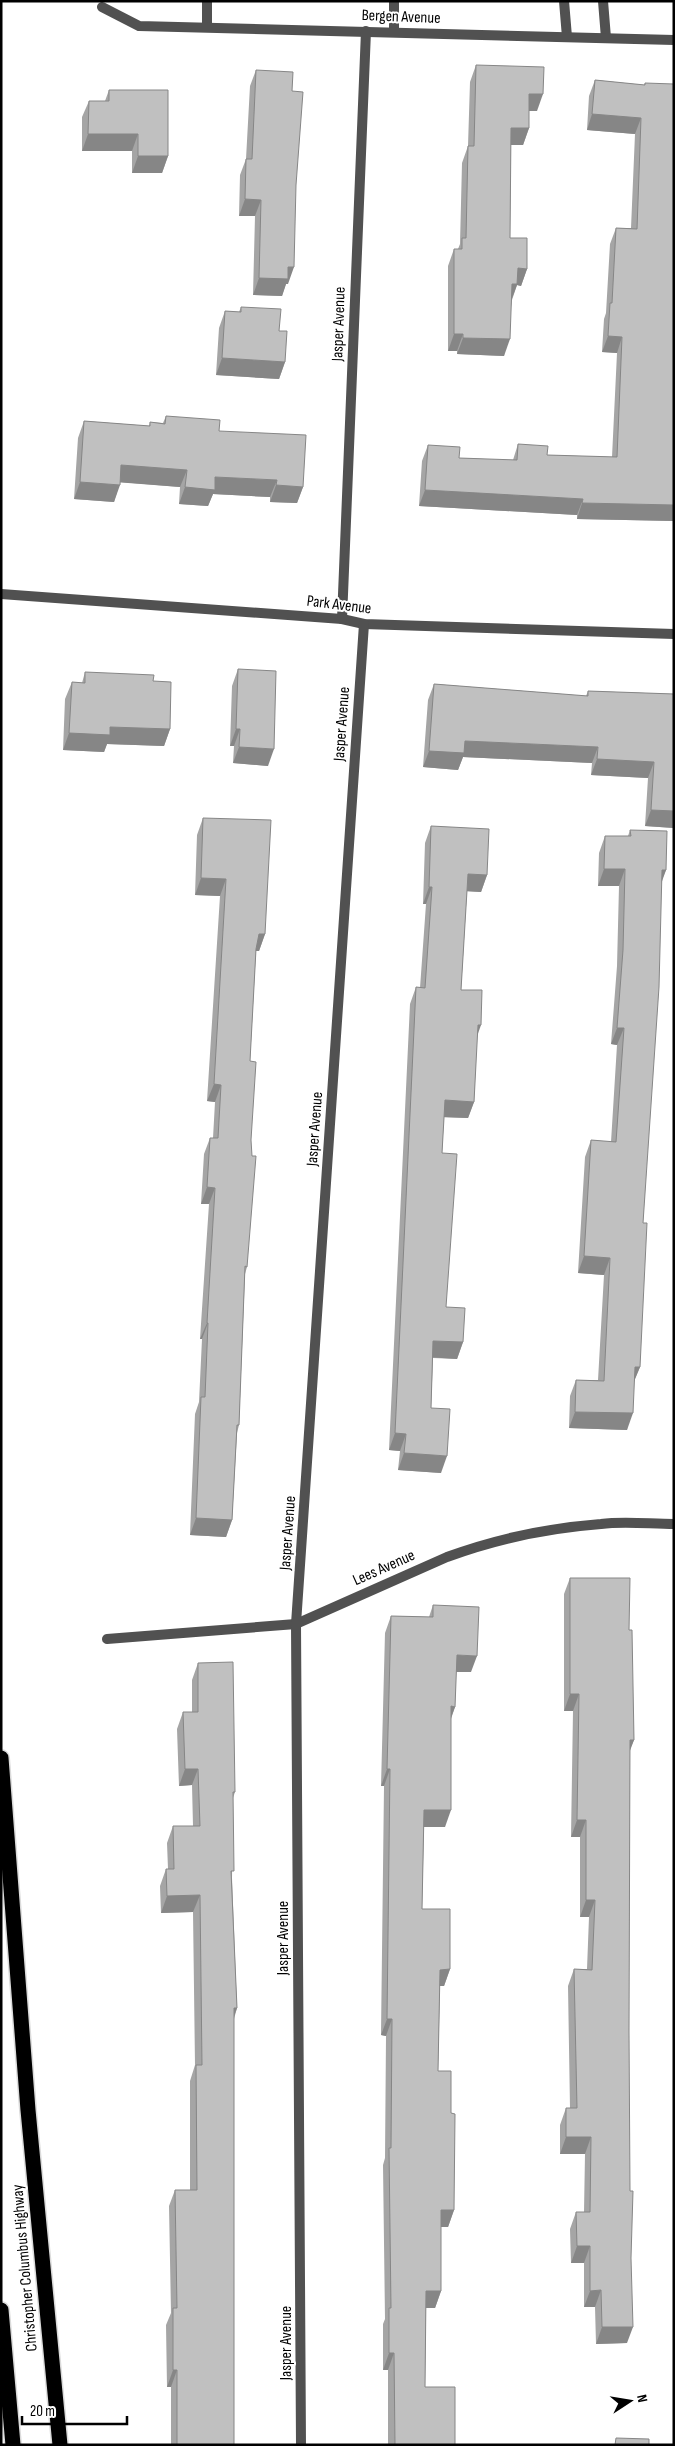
<svg xmlns="http://www.w3.org/2000/svg" width="675" height="2446" font-family="'Sofia Sans Condensed',sans-serif">
<style>
.lines{fill:none;stroke-linecap:round;stroke-linejoin:round}
.highway-casing{stroke:#dbdbdb;stroke-width:18}
.lane{stroke:#515151;stroke-width:10}
.street{stroke:#515151;stroke-width:10}
.highway{stroke:#000;stroke-width:15}
.wall{fill:#a5a5a5}
.shaded-wall{fill:#868686}
.building{fill:#c0c0c0;stroke:#868686}
.labels{text-anchor:middle;dominant-baseline:central;stroke-width:4;stroke-linejoin:round;paint-order:stroke}
.street-label{font-size:16px;fill:#000;stroke:#fff}
</style>
<rect width="100%" height="100%" fill="#fff"/>
<g class="lines">
<defs>
<g id="highway">
<polyline points="1,1758 28,2110 60,2445"/>
<polyline points="1,2310 13,2445"/>
</g>
</defs>
<use href="#highway" class="highway-casing"/>
<g class="lane">
<polyline points="564,1 567,37"/>
<polyline points="603,1 606,38"/>
<polyline points="207,26 207,1"/>
<polyline points="394,31 394,1"/>
</g>
<g class="street">
<polyline points="102,7 139,26 674,40"/>
<polyline points="1,594 342,619 364,624 674,634"/>
<polyline points="342,619 366,31"/>
<path d="M107,1639L296,1624L447,1557C496,1539 548,1528 601,1524C624,1521 650,1524 674,1524"/>
<polyline points="301,2445 296,1624 364,624"/>
</g>
<use href="#highway" class="highway"/>
</g>
<g class="wall">
<polygon points="476,65 537,111 529,111 529,128 523,145 511,145 510,238 527,269 521,286 517,285 512,300 504,356 457,354 457,351 448,351 448,266 454,249 458,249 460,244 462,163 468,146 470,82"/>
<polygon points="256,70 288,284 286,284 282,296 253,295 255,216 239,216 240,175 246,159 250,86"/>
<polygon points="595,80 644,85 645,83 674,521 577,519 577,515 419,506 422,461 428,445 459,458 513,460 518,444 547,455 612,457 617,353 602,352 604,319 606,313 610,244 616,228 631,228 635,134 587,130 589,96"/>
<polygon points="109,90 168,156 162,173 132,173 132,151 82,151 82,117 89,101 105,101"/>
<polygon points="241,307 279,331 285,362 279,379 216,375 219,328 225,311 239,312"/>
<polygon points="166,416 219,431 303,487 297,503 270,502 270,497 213,494 208,506 179,504 180,487 120,482 114,502 74,499 78,438 84,421 149,426 150,422 163,423"/>
<polygon points="238,669 268,766 233,763 234,746 230,746 232,686"/>
<polygon points="85,672 153,681 170,729 164,746 107,744 104,752 63,750 65,699 72,682 82,683"/>
<polygon points="434,684 586,696 588,691 674,694 674,828 645,826 648,778 591,775 592,763 463,757 458,770 423,767 428,700"/>
<polygon points="203,818 265,934 259,951 256,951 250,1061 251,1140 247,1267 245,1274 239,1425 237,1433 232,1520 226,1537 190,1535 195,1414 199,1402 202,1339 200,1339 209,1204 201,1204 204,1154 210,1138 213,1138 215,1102 207,1101 220,896 195,895 197,835"/>
<polygon points="431,826 487,875 481,892 467,891 461,990 477,1036 474,1102 468,1118 444,1117 442,1153 446,1307 463,1342 457,1359 433,1358 431,1408 441,1473 398,1470 400,1451 389,1450 410,1004 416,987 420,988 426,904 423,904 425,843"/>
<polygon points="630,830 666,870 661,882 643,1223 640,1367 634,1381 627,1430 569,1428 570,1396 576,1380 598,1380 604,1275 578,1273 585,1157 591,1140 611,1142 617,1045 611,1044 617,966 619,886 598,886 599,853 605,836 628,836"/>
<polygon points="570,1578 629,1630 634,1740 630,1749 627,2343 596,2344 595,2307 584,2307 584,2263 571,2263 570,2229 576,2212 584,2212 585,2154 560,2154 560,2125 566,2108 570,2108 568,1986 574,1969 587,1969 589,1917 580,1917 580,1837 571,1837 573,1711 564,1711 564,1594"/>
<polygon points="433,1605 471,1672 456,1672 455,1707 451,1719 445,1827 424,1827 422,1909 450,1969 444,1986 440,1986 438,2071 451,2113 454,2210 448,2227 441,2227 441,2291 435,2308 426,2308 425,2387 455,2445 388,2445 388,2370 383,2370 383,2324 385,2319 383,2165 385,2158 386,2036 381,2035 384,1786 381,1786 385,1633 391,1616 429,1617"/>
<polygon points="198,1663 235,1792 233,1798 232,1878 237,2008 234,2019 234,2445 171,2445 171,2387 167,2387 166,2325 171,2313 169,2206 175,2190 190,2190 190,2081 195,2065 193,1912 161,1913 160,1886 166,1869 168,1869 167,1843 173,1826 193,1826 192,1785 179,1786 177,1729 183,1712 192,1712 192,1680"/>
</g>
<g class="shaded-wall">
<polygon points="529,94 543,94 537,111 523,111"/>
<polygon points="592,114 641,118 635,134 587,130"/>
<polygon points="511,128 529,128 523,145 505,145"/>
<polygon points="88,134 138,134 132,151 82,151"/>
<polygon points="138,156 168,156 162,173 132,173"/>
<polygon points="245,199 261,200 255,216 239,216"/>
<polygon points="288,267 294,267 288,284 286,284 282,296 253,295 259,278"/>
<polygon points="518,268 527,269 521,286 517,285 511,301 506,301"/>
<polygon points="454,334 463,334 457,351 448,351"/>
<polygon points="608,336 622,337 617,353 602,352"/>
<polygon points="463,338 510,339 504,356 457,354"/>
<polygon points="222,358 285,362 279,379 216,375"/>
<polygon points="121,465 187,470 180,487 115,482"/>
<polygon points="215,477 277,480 270,497 213,494 208,506 179,504 185,487"/>
<polygon points="80,482 120,485 114,502 74,499"/>
<polygon points="276,485 303,487 297,503 270,502"/>
<polygon points="425,490 583,499 577,515 419,506"/>
<polygon points="582,503 674,505 674,521 577,519"/>
<polygon points="110,727 170,729 164,746 107,744 104,752 63,750 69,733"/>
<polygon points="236,729 240,729 234,746 230,746"/>
<polygon points="465,741 598,747 592,763 463,757 458,770 423,767 429,751"/>
<polygon points="239,747 274,749 268,766 233,763"/>
<polygon points="597,759 654,762 648,778 591,775"/>
<polygon points="651,810 674,811 674,828 645,826"/>
<polygon points="604,869 625,869 619,886 598,886"/>
<polygon points="662,870 666,870 660,887"/>
<polygon points="468,874 487,875 481,892 462,891"/>
<polygon points="201,878 226,879 220,896 195,895"/>
<polygon points="429,887 432,887 426,904 423,904"/>
<polygon points="259,934 265,934 259,951 252,951"/>
<polygon points="478,1025 481,1025 475,1042"/>
<polygon points="617,1028 624,1028 617,1045 611,1044"/>
<polygon points="214,1084 221,1085 215,1102 207,1101"/>
<polygon points="445,1100 474,1102 468,1118 439,1117"/>
<polygon points="207,1187 215,1188 209,1204 201,1204"/>
<polygon points="584,1256 610,1258 604,1275 578,1273"/>
<polygon points="207,1323 208,1323 202,1339 200,1339"/>
<polygon points="433,1341 463,1342 457,1359 427,1357"/>
<polygon points="635,1367 640,1367 633,1384"/>
<polygon points="575,1412 633,1413 627,1430 569,1428"/>
<polygon points="395,1433 406,1434 400,1451 389,1450"/>
<polygon points="404,1453 447,1456 441,1473 398,1470"/>
<polygon points="196,1518 232,1520 226,1537 190,1535"/>
<polygon points="457,1655 477,1656 471,1672 451,1672"/>
<polygon points="570,1694 579,1694 573,1711 564,1711"/>
<polygon points="451,1706 455,1707 449,1723"/>
<polygon points="630,1740 634,1740 628,1756"/>
<polygon points="185,1769 198,1769 192,1785 179,1786"/>
<polygon points="387,1769 390,1769 384,1786 381,1786"/>
<polygon points="424,1810 451,1810 445,1827 418,1827"/>
<polygon points="577,1820 586,1820 580,1837 571,1837"/>
<polygon points="200,1895 193,1912 161,1913 167,1896"/>
<polygon points="586,1900 595,1900 589,1917 580,1917"/>
<polygon points="450,1969 444,1986 434,1986 440,1970"/>
<polygon points="234,2008 237,2008 231,2025"/>
<polygon points="387,2019 392,2019 386,2036 381,2035"/>
<polygon points="566,2137 591,2137 585,2154 560,2154"/>
<polygon points="441,2210 454,2210 448,2227 435,2227"/>
<polygon points="577,2246 590,2246 584,2263 571,2263"/>
<polygon points="601,2290 595,2307 584,2307 590,2291"/>
<polygon points="426,2291 441,2291 435,2308 420,2308"/>
<polygon points="602,2327 633,2327 627,2343 596,2344"/>
<polygon points="389,2353 394,2353 388,2370 383,2370"/>
<polygon points="173,2370 177,2370 171,2387 167,2387"/>
</g>
<g class="building">
<polygon points="476,65 544,67 543,94 529,94 529,128 511,128 510,238 527,238 527,269 518,268 517,284 512,284 510,339 463,338 463,334 454,334 454,249 462,249 462,238 466,238 468,146 474,146"/>
<polygon points="256,70 293,72 292,91 303,92 296,185 294,267 288,267 288,279 259,278 261,200 245,199 246,159 252,159"/>
<polygon points="595,80 645,85 645,83 674,84 674,505 582,503 583,499 425,490 428,445 460,447 459,458 517,460 518,444 548,446 547,455 617,457 622,337 608,336 610,303 612,303 616,228 637,229 641,118 592,114"/>
<polygon points="109,90 168,90 168,156 138,156 138,134 88,134 89,101 109,101"/>
<polygon points="241,307 281,309 279,331 287,331 285,362 222,358 225,311 241,312"/>
<polygon points="166,416 220,420 219,431 306,435 303,487 276,485 277,480 215,477 215,490 185,487 187,470 121,465 120,485 80,482 84,421 150,426 150,422 165,424"/>
<polygon points="238,669 276,671 274,749 239,747 240,729 236,729"/>
<polygon points="85,672 154,675 153,681 171,682 170,729 110,727 110,735 69,733 72,682 85,683"/>
<polygon points="434,684 588,696 588,691 674,694 674,811 651,810 654,762 597,759 598,747 465,741 464,753 429,751"/>
<polygon points="203,818 271,820 265,934 259,934 256,949 250,1061 256,1062 251,1140 252,1156 256,1156 247,1267 245,1266 239,1425 237,1425 232,1520 196,1518 201,1397 205,1397 208,1323 207,1323 215,1188 207,1187 210,1138 218,1138 221,1085 214,1084 226,879 201,878"/>
<polygon points="431,826 489,829 487,875 468,874 461,990 482,990 481,1025 478,1025 474,1102 445,1100 442,1153 457,1154 446,1307 465,1308 463,1342 433,1341 431,1408 450,1409 447,1456 404,1453 406,1434 395,1433 416,987 425,988 432,887 429,887"/>
<polygon points="630,830 667,831 666,870 662,870 659,987 643,1223 647,1223 640,1367 635,1367 633,1413 575,1412 576,1380 604,1381 610,1258 584,1256 591,1140 616,1142 624,1028 617,1028 623,950 625,869 604,869 605,836 631,836"/>
<polygon points="570,1578 630,1578 629,1630 632,1630 634,1740 630,1740 629,2031 630,2191 633,2191 631,2258 633,2327 602,2327 601,2290 590,2291 590,2246 577,2246 576,2212 590,2212 591,2137 566,2137 566,2108 577,2108 574,1969 592,1970 595,1900 586,1900 586,1820 577,1820 579,1694 570,1694"/>
<polygon points="433,1605 479,1607 477,1656 457,1655 455,1707 451,1706 451,1810 424,1810 422,1909 450,1909 450,1969 440,1970 438,2071 451,2071 451,2113 455,2114 454,2210 441,2210 441,2291 426,2291 425,2387 455,2387 455,2445 395,2445 394,2353 389,2353 389,2308 391,2308 389,2148 391,2148 392,2019 387,2019 390,1769 387,1769 391,1616 433,1617"/>
<polygon points="233,1662 235,1792 233,1792 234,1871 231,1871 237,2008 234,2008 234,2445 177,2445 177,2370 173,2370 173,2308 177,2308 175,2190 197,2190 196,2065 202,2065 200,1895 167,1896 166,1869 174,1869 173,1826 200,1826 198,1769 185,1769 183,1712 198,1712 198,1663"/>
<polygon points="616,2438 649,2439 649,2445 615,2445"/>
</g>
<g class="labels">
<g class="street-label">
<text transform="translate(401 17) rotate(2)">Bergen Avenue</text>
<text transform="translate(339 324) rotate(-88)">Jasper Avenue</text>
<text transform="translate(339 605) rotate(7)">Park Avenue</text>
<text transform="translate(342 724) rotate(-86)">Jasper Avenue</text>
<text transform="translate(315 1129) rotate(-86)">Jasper Avenue</text>
<text transform="translate(288 1533) rotate(-86)">Jasper Avenue</text>
<text transform="translate(384 1568) rotate(-24)">Lees Avenue</text>
<text transform="translate(283 1938) rotate(-90)">Jasper Avenue</text>
<text transform="translate(25 2268) rotate(-95)">Christopher Columbus Highway</text>
<text transform="translate(286 2343) rotate(-90)">Jasper Avenue</text>
</g>
</g>
<rect width="675" height="2446" fill="none" stroke="#000000" stroke-width="5"/>
<g transform="translate(630 2401) rotate(78)" stroke="#ffffff" stroke-width="4" paint-order="stroke">
<path d="M0-4L9 19L0 12L-9 19Z" fill="#000000"/>
<text y="-8" font-size="14" font-weight="bold" text-anchor="middle" fill="#000000">N</text>
</g>
<path d="M22 2416v8h105v-8" fill="none" stroke="#000000" stroke-width="2.5"/>
<text x="30" y="2416" font-size="15" fill="#000000" stroke="#ffffff" stroke-width="4" paint-order="stroke">20 m</text>
</svg>
